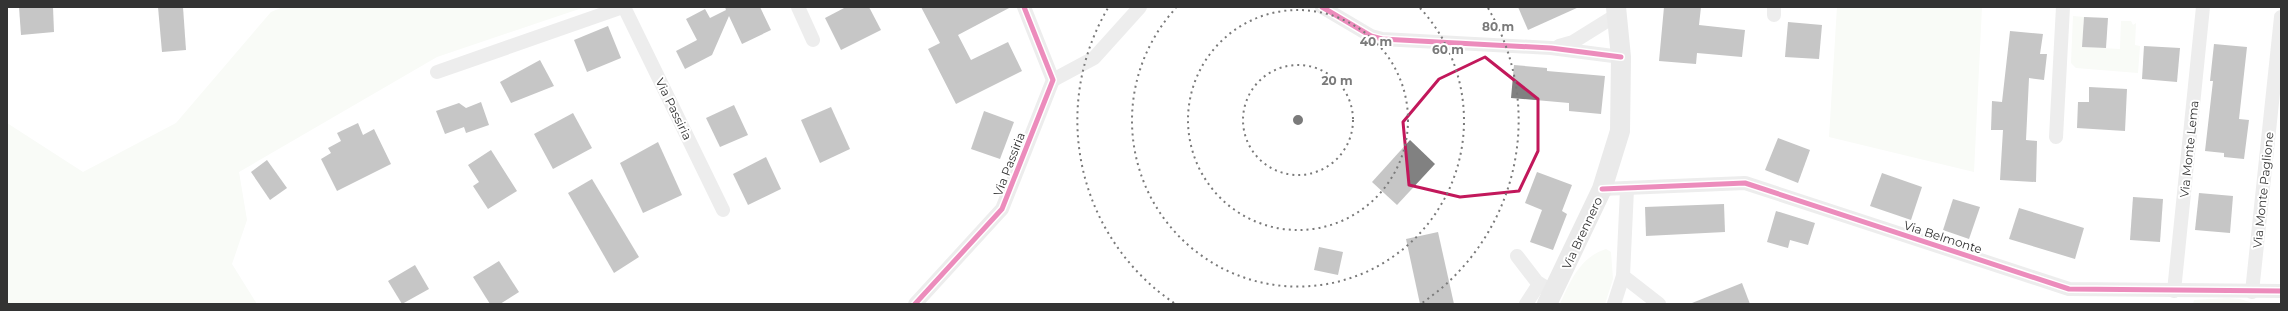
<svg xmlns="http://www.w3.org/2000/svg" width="2288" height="311" font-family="Montserrat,sans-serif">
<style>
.green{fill:#f1f5ed}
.building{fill:#818181}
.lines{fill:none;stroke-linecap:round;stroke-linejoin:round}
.street{stroke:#d7d7d7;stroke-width:14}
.secondary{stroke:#d0d0d0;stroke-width:20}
.cycleway-casing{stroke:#fff;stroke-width:8}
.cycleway{stroke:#d6006c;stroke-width:5}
.marked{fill:none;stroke:#c2185b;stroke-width:3;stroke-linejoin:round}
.ring{fill:none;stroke:#7a7a7a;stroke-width:2;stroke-dasharray:2 4}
.labels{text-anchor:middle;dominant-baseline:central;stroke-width:4;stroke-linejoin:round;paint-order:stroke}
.street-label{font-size:12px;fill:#333;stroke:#fff}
.centre{fill:#7a7a7a;stroke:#fff;stroke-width:2}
.ring-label{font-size:12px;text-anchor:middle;font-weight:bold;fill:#7a7a7a;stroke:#fff;stroke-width:4;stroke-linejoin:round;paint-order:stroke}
</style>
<rect width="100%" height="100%" fill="#fff"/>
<g class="green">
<polygon points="283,7 585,7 437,57 239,172 247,220 232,264 257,304 7,304 7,123 83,172 176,123 271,12"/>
<polygon points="1837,7 1982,7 1974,172 1829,137"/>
<polygon points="2073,16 2084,17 2082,47 2120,49 2121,21 2131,21 2133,25 2136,23 2135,45 2140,46 2138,73 2076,68 2071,63"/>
<path d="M1606,249L1611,252L1613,279L1605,304H1560C1570,282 1580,257 1606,249Z"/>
<polygon points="2228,298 2240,299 2256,304 2193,304 2194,300"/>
</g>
<g class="building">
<polygon points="19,7 53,7 54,32 21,35"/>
<polygon points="158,7 183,7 186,50 162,52"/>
<polygon points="725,7 760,7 771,30 742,44 729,16 712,55 685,69 676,51 697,40 686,19 705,9 710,18 726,10"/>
<polygon points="846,7 869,7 881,30 841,50 825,18"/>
<polygon points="921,7 1011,7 958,35 971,60 1008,42 1022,71 956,104 928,49 940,43"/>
<polygon points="1518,7 1579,7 1528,30"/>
<polygon points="1664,7 1701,7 1699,25 1745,30 1742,57 1697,53 1696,64 1659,61"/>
<polygon points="2084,17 2108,18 2106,48 2082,47"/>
<polygon points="1788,22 1822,25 1819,59 1785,57"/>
<polygon points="608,26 621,58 587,72 574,40"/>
<polygon points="2010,31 2043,34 2040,54 2047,54 2044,80 2029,78 2026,140 2037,141 2036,182 2000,180 2003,130 1991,130 1992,101 2002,102"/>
<polygon points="2214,44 2247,47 2239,119 2249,120 2244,159 2224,157 2224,153 2205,151 2213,81 2210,81"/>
<polygon points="2144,46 2180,48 2177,82 2142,79"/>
<polygon points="540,60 554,86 511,103 500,82"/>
<polygon points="1514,65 1547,68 1547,71 1605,76 1601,114 1569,111 1569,103 1511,98"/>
<polygon points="2089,87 2127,89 2125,131 2077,128 2078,102 2089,102"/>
<polygon points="481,102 489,125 466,133 464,127 445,134 436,111 459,103 466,108"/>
<polygon points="734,105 748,135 720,147 706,118"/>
<polygon points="831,107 850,149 820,163 801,120"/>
<polygon points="984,111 1014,122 1000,159 971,149"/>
<polygon points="573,113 592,148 553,169 534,134"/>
<polygon points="358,123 363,135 374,129 391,164 337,191 321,159 331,153 328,148 341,141 337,133"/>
<polygon points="1778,138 1810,150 1798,183 1765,170"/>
<polygon points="1410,140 1435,164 1397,205 1372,182"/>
<polygon points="658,142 682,195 643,213 620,163"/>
<polygon points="491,150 517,191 488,209 473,186 479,182 468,165"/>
<polygon points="766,157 781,189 748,205 733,174"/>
<polygon points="267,160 287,188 270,200 251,172"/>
<polygon points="1537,172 1572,185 1562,211 1567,214 1553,250 1530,242 1542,210 1525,203"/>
<polygon points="1882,173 1922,187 1911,220 1870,206"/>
<polygon points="592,179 639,257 614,273 568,193"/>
<polygon points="2199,193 2233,196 2230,233 2195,230"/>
<polygon points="2133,197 2163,199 2160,242 2130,240"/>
<polygon points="1953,199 1980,207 1969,239 1943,230"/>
<polygon points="1724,204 1725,232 1646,236 1645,207"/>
<polygon points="2019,208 2084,228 2075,259 2009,239"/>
<polygon points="1776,211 1815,223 1808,245 1790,240 1788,248 1767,242"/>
<polygon points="1438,232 1454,304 1420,304 1406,239"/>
<polygon points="1319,247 1343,252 1338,275 1314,270"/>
<polygon points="499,261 519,292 500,304 490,304 473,277"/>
<polygon points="415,265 429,289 402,304 388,281"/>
<polygon points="1742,283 1750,304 1692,304 1692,303"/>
</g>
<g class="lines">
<g class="street">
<polyline points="624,7 723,210"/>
<polyline points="798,7 813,40"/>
<polyline points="1322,7 1371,36 1382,39 1551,48 1621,57"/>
<polyline points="1774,15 1774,7"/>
<polyline points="1559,46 1573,42 1618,14"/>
<polyline points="437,72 623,7"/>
<polyline points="1053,80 1094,58 1140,7"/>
<polyline points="2056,137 2063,7"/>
<polyline points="1602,189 1745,183 2069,289 2281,291"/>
<polyline points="1627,189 1623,276 1659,304"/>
<polyline points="1517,256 1537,282 1553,292"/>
<polyline points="2174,291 2203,7"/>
<polyline points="2252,292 2281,17"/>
<polyline points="915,304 1002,209 1053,80 1024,7"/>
<polyline points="1526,304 1539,284"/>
<polyline points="1614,304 1623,276"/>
</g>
<polyline class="secondary" points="1547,304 1602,189 1620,131 1621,57 1616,7"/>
<defs>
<g id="cycleway">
<polyline points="1322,7 1371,36 1382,39 1551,48 1621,57"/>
<polyline points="1602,189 1745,183 2069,289 2281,291"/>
<polyline points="915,304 1002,209 1053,80 1024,7"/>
</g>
</defs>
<use href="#cycleway" class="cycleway-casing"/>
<use href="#cycleway" class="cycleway"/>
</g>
<path d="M0 0H2288V311H0ZM1485,57L1538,99V151L1519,191L1460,197L1409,185L1403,122L1439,79Z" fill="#fff" fill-opacity=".55" fill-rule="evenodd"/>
<path class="marked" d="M1485,57L1538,99V151L1519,191L1460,197L1409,185L1403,122L1439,79Z"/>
<g class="ring">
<circle cx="1298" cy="120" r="55"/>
<circle cx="1298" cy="120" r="110"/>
<path d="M1420 8A166 166 0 1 1 1176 8"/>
<path d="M1174 303A221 221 0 0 1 1108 8M1488 8A221 221 0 0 1 1422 303"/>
</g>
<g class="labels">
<g class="street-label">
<text transform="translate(674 109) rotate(64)">Via Passiria</text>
<text transform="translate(2189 149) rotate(-84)">Via Monte Lema</text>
<text transform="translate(1009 164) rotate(-69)">Via Passiria</text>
<text transform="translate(2263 190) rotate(-84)">Via Monte Paglione</text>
<text transform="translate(1582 233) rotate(-65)">Via Brennero</text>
<text transform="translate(1943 237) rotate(18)">Via Belmonte</text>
</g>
</g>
<circle cx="1298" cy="120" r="6" class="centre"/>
<g class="ring-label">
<text x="1498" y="31">80 m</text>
<text x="1376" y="46">40 m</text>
<text x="1448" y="54">60 m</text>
<text x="1337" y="85">20 m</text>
</g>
<rect width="2288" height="311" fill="none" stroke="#333333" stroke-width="16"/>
</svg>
